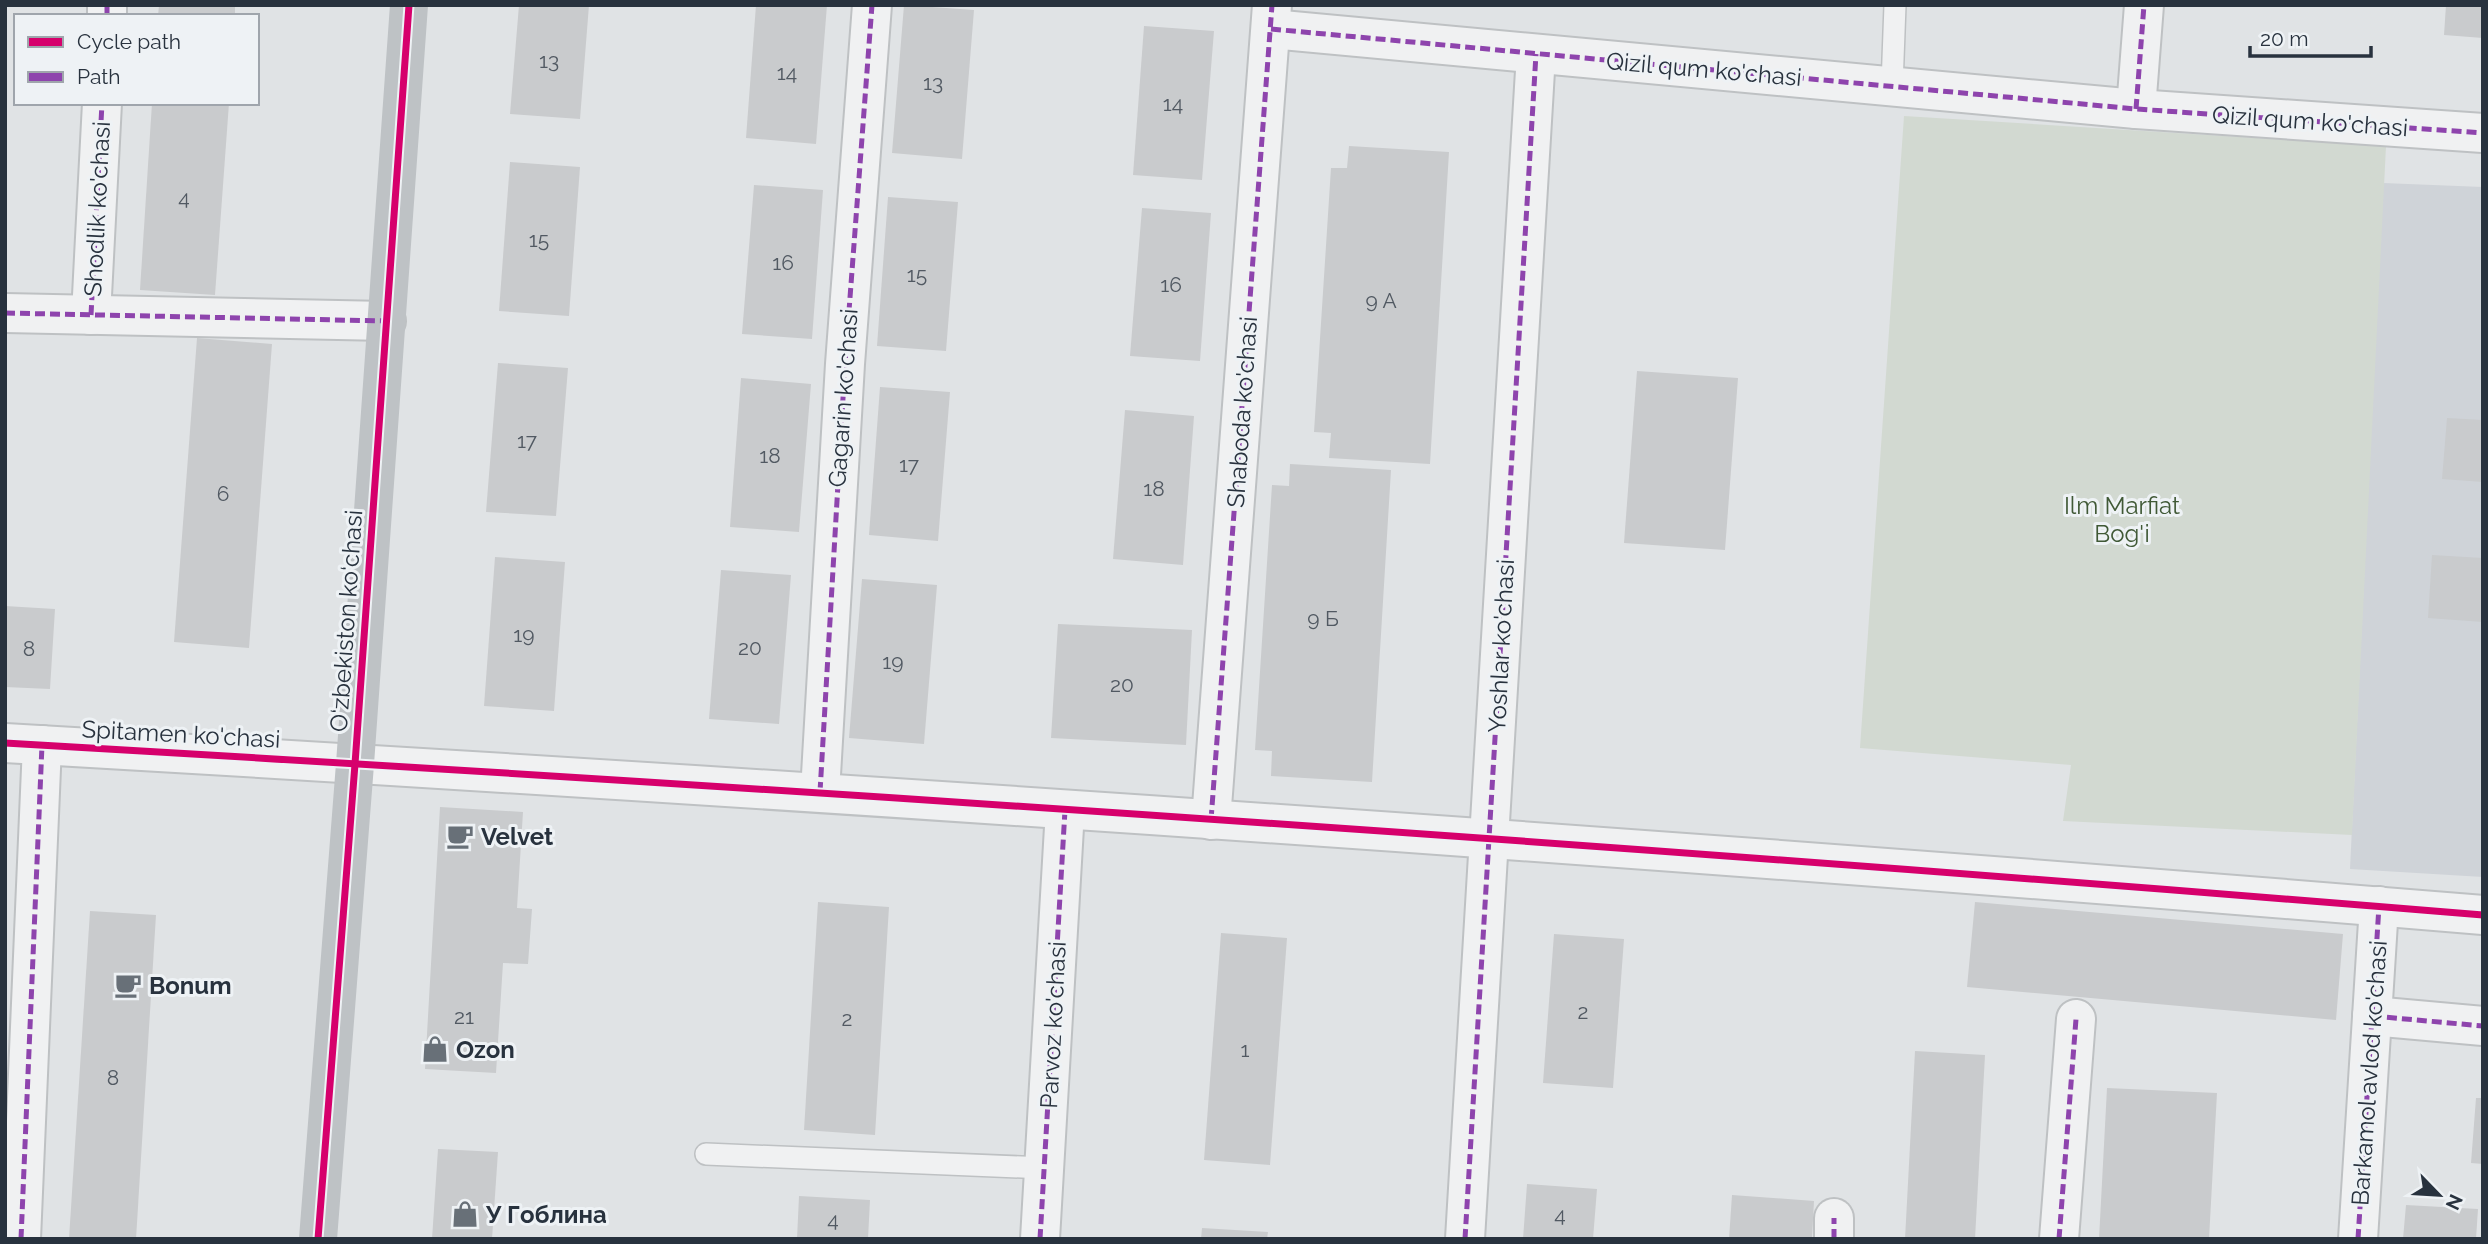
<svg xmlns="http://www.w3.org/2000/svg" width="2488" height="1244" font-family="Raleway,sans-serif">
<style>
.built{fill:#cfd3d8}
.green{fill:#d2d9d1}
.building{fill:#c9cbcd}
.lines{fill:none;stroke-linecap:round;stroke-linejoin:round}
.lane-casing{stroke:#bec1c3;stroke-width:24}
.street-casing{stroke:#bec1c3;stroke-width:42}
.lane{stroke:#f0f1f2;stroke-width:21}
.street{stroke:#f0f1f2;stroke-width:38}
.secondary{stroke:#bec2c5;stroke-width:38}
.quiet{stroke:#8e44ad;stroke-width:5;stroke-dasharray:10 5;stroke-linecap:butt}
.cycleway-casing{stroke:#eef2f5;stroke-width:11}
.cycleway{stroke:#d6006c;stroke-width:7}
.labels{text-anchor:middle;dominant-baseline:central;stroke-width:6;stroke-linejoin:round;paint-order:stroke}
.number-label{font-size:21px;fill:#515962}
.street-label{font-size:24px;fill:#28323e;stroke:#eef2f5}
.park-label{font-size:24px;fill:#405936;stroke:#eef2f5}
.poi-label{font-size:24px;font-weight:bold;fill:#28323e;stroke:#eef2f5;text-anchor:start}
</style>
<rect width="100%" height="100%" fill="#e0e3e5"/>
<polygon class="built" points="2383,183 2483,187 2483,877 2350,869"/>
<polygon class="green" points="1904,116 2386,146 2352,835 2063,821 2071,765 1860,748"/>
<g class="building">
<polygon points="159,5 235,5 235,16 158,16"/>
<polygon points="519,5 589,5 580,119 510,114"/>
<polygon points="756,5 827,5 816,144 746,138"/>
<polygon points="904,5 974,10 962,159 892,153"/>
<polygon points="2446,5 2483,5 2483,38 2444,35"/>
<polygon points="1144,26 1214,31 1202,180 1133,175"/>
<polygon points="152,103 229,103 215,295 140,290"/>
<polygon points="1349,146 1449,152 1430,464 1329,458 1331,433 1314,432 1331,168 1347,168"/>
<polygon points="510,162 580,167 569,316 499,311"/>
<polygon points="754,185 823,190 812,339 742,334"/>
<polygon points="888,197 958,202 946,351 877,346"/>
<polygon points="1142,208 1211,213 1200,361 1130,356"/>
<polygon points="197,338 272,344 249,648 174,642"/>
<polygon points="498,363 568,368 556,516 486,512"/>
<polygon points="1637,371 1738,378 1725,550 1624,543"/>
<polygon points="741,378 811,384 799,532 730,527"/>
<polygon points="880,387 950,392 938,541 869,535"/>
<polygon points="1125,410 1194,416 1183,565 1113,559"/>
<polygon points="2447,418 2483,420 2483,482 2442,479"/>
<polygon points="1290,464 1391,470 1372,782 1271,776 1272,751 1255,750 1272,485 1289,486"/>
<polygon points="2432,555 2483,558 2483,622 2428,618"/>
<polygon points="495,557 565,562 554,711 484,706"/>
<polygon points="721,570 791,575 779,724 709,719"/>
<polygon points="862,579 937,585 924,744 849,738"/>
<polygon points="5,606 55,609 50,689 5,687"/>
<polygon points="1058,624 1192,630 1186,745 1051,738"/>
<polygon points="440,807 523,812 517,908 532,909 528,964 503,963 496,1073 425,1069"/>
<polygon points="818,902 889,907 875,1135 804,1130"/>
<polygon points="1975,902 2343,934 2336,1020 1967,987"/>
<polygon points="90,911 156,915 136,1239 69,1239"/>
<polygon points="1221,933 1287,938 1270,1165 1204,1160"/>
<polygon points="1554,934 1624,939 1613,1088 1543,1083"/>
<polygon points="1915,1051 1985,1055 1975,1239 1905,1239"/>
<polygon points="2107,1088 2217,1093 2209,1239 2099,1239"/>
<polygon points="2476,1098 2483,1098 2483,1164 2471,1163"/>
<polygon points="438,1149 498,1152 492,1239 432,1239"/>
<polygon points="1527,1184 1597,1189 1593,1239 1523,1239"/>
<polygon points="1732,1195 1814,1201 1812,1239 1729,1239"/>
<polygon points="799,1196 870,1200 868,1239 797,1239"/>
<polygon points="2406,1205 2478,1209 2476,1239 2403,1239"/>
<polygon points="1202,1228 1268,1232 1267,1239 1201,1239"/>
</g>
<g class="lines">
<defs>
<g id="lane">
<polyline points="1892,86 1895,5"/>
<polyline points="706,1154 1045,1168"/>
</g>
<g id="street">
<polyline points="107,16 107,5"/>
<polyline points="1271,29 2136,109 2483,133"/>
<polyline points="2136,109 2144,5"/>
<polyline points="5,313 386,321"/>
<polyline points="91,315 102,103"/>
<path d="M5,743C832,791 1658,847 2483,915"/>
<polyline points="820,792 845,364 872,5"/>
<polyline points="1211,820 1272,5"/>
<polyline points="2372,1016 2483,1026"/>
<polyline points="21,1239 42,745"/>
<polyline points="1040,1239 1065,810"/>
<polyline points="1465,1239 1536,54"/>
<polyline points="1834,1239 1834,1218"/>
<polyline points="2059,1239 2076,1019"/>
<polyline points="2358,1239 2379,906"/>
</g>
</defs>
<use href="#lane" class="lane-casing"/>
<use href="#street" class="street-casing"/>
<use href="#lane" class="lane"/>
<use href="#street" class="street"/>
<polyline class="secondary" points="318,1239 355,764 409,5"/>
<g class="quiet">
<polyline points="107,16 107,5"/>
<polyline points="1271,29 2136,109 2483,133"/>
<polyline points="2136,109 2144,5"/>
<polyline points="5,313 386,321"/>
<polyline points="91,315 102,103"/>
<polyline points="820,792 845,364 872,5"/>
<polyline points="1211,820 1272,5"/>
<polyline points="2372,1016 2483,1026"/>
<polyline points="21,1239 42,745"/>
<polyline points="1040,1239 1065,810"/>
<polyline points="1465,1239 1536,54"/>
<polyline points="1834,1239 1834,1218"/>
<polyline points="2059,1239 2076,1019"/>
<polyline points="2358,1239 2379,906"/>
</g>
<defs>
<g id="cycleway">
<path d="M5,743C832,791 1658,847 2483,915"/>
<polyline points="318,1239 355,764 409,5"/>
</g>
</defs>
<use href="#cycleway" class="cycleway-casing"/>
<use href="#cycleway" class="cycleway"/>
</g>
<defs>
<symbol id="cafe-bare" viewBox="-9 -9 18 18"><path d="M-5.5-4.5H6V0H3Q3 3.5 0 3.5H-2.5Q-5.5 3.5-5.5 0ZM3-3.2v2h1.7v-2ZM-6 4.5H4V6H-6Z" fill="#687078" stroke="#eef2f5" stroke-width="2.5" paint-order="stroke"/></symbol>
<symbol id="shop-bare" viewBox="-9 -9 18 18"><path d="M-5-2.5h2.3a2.7 3.5 0 0 1 5.4 0H5L5.5 6h-11ZM-1.5-2.5h3a1.5 2.3 0 0 0-3 0Z" fill="#687078" stroke="#eef2f5" stroke-width="2.5" paint-order="stroke"/></symbol>
</defs>
<g fill-rule="evenodd">
<use href="#cafe-bare" x="441" y="817" width="38" height="38"/>
<use href="#cafe-bare" x="109" y="966" width="38" height="38"/>
<use href="#shop-bare" x="416" y="1030" width="38" height="38"/>
<use href="#shop-bare" x="446" y="1195" width="38" height="38"/>
</g>
<g class="labels">
<g class="number-label">
<text x="549" y="60">13</text>
<text x="787" y="72">14</text>
<text x="933" y="82">13</text>
<text x="1173" y="103">14</text>
<text x="184" y="197">4</text>
<text x="539" y="239">15</text>
<text x="783" y="262">16</text>
<text x="917" y="274">15</text>
<text x="1171" y="284">16</text>
<text x="1381" y="300">9 А</text>
<text x="527" y="440">17</text>
<text x="770" y="455">18</text>
<text x="909" y="464">17</text>
<text x="1154" y="488">18</text>
<text x="223" y="493">6</text>
<text x="1323" y="618">9 Б</text>
<text x="524" y="634">19</text>
<text x="750" y="647">20</text>
<text x="29" y="648">8</text>
<text x="893" y="661">19</text>
<text x="1122" y="684">20</text>
<text x="1583" y="1011">2</text>
<text x="464" y="1016">21</text>
<text x="847" y="1018">2</text>
<text x="1245" y="1049">1</text>
<text x="113" y="1077">8</text>
<text x="1560" y="1214">4</text>
<text x="833" y="1219">4</text>
</g>
<g class="street-label">
<text transform="translate(1704 69) rotate(5)">Qizil qum ko'chasi</text>
<text transform="translate(2310 121) rotate(4)">Qizil qum ko'chasi</text>
<text transform="translate(97 209) rotate(-87)">Shodlik ko'chasi</text>
<text transform="translate(843 398) rotate(-86)">Gagarin ko'chasi</text>
<text transform="translate(1242 412) rotate(-86)">Shaboda ko'chasi</text>
<text transform="translate(346 621) rotate(-86)">O‘zbekiston ko‘chasi</text>
<text transform="translate(1501 646) rotate(-87)">Yoshlar ko'chasi</text>
<text transform="translate(181 734) rotate(3)">Spitamen ko'chasi</text>
<text transform="translate(1053 1025) rotate(-87)">Parvoz ko'chasi</text>
<text transform="translate(2369 1073) rotate(-86)">Barkamol avlod ko'chasi</text>
</g>
<g class="park-label">
<text x="2122" y="505">Ilm Marfiat<tspan x="2122" dy="28">Bog'i</tspan></text>
</g>
<g class="poi-label">
<text x="481" y="836">Velvet</text>
<text x="149" y="985">Bonum</text>
<text x="456" y="1049">Ozon</text>
<text x="486" y="1214">У Гоблина</text>
</g>
</g>
<rect width="2488" height="1244" fill="none" stroke="#28323e" stroke-width="14"/>
<rect x="14" y="14" width="245" height="91" fill="#eef2f5" stroke="#9fa5ac" stroke-width="2"/>
<rect x="28" y="37" width="35" height="10" fill="#d6006c" stroke="#9fa5ac" stroke-width="2"/>
<text x="77" y="49" font-size="21" fill="#28323e">Cycle path</text>
<rect x="28" y="72" width="35" height="10" fill="#8e44ad" stroke="#9fa5ac" stroke-width="2"/>
<text x="77" y="84" font-size="21" fill="#28323e">Path</text>
<g transform="translate(2439 1195) rotate(115)" stroke="#eef2f5" stroke-width="5" paint-order="stroke">
<path d="M0-5L12 26L0 18L-12 26Z" fill="#28323e"/>
<text y="-10" font-size="19" font-weight="bold" text-anchor="middle" fill="#28323e">N</text>
</g>
<path d="M2250 46v10h121v-10" fill="none" stroke="#28323e" stroke-width="3.5"/>
<text x="2260" y="46" font-size="21" fill="#28323e" stroke="#eef2f5" stroke-width="5" paint-order="stroke">20 m</text>
</svg>
